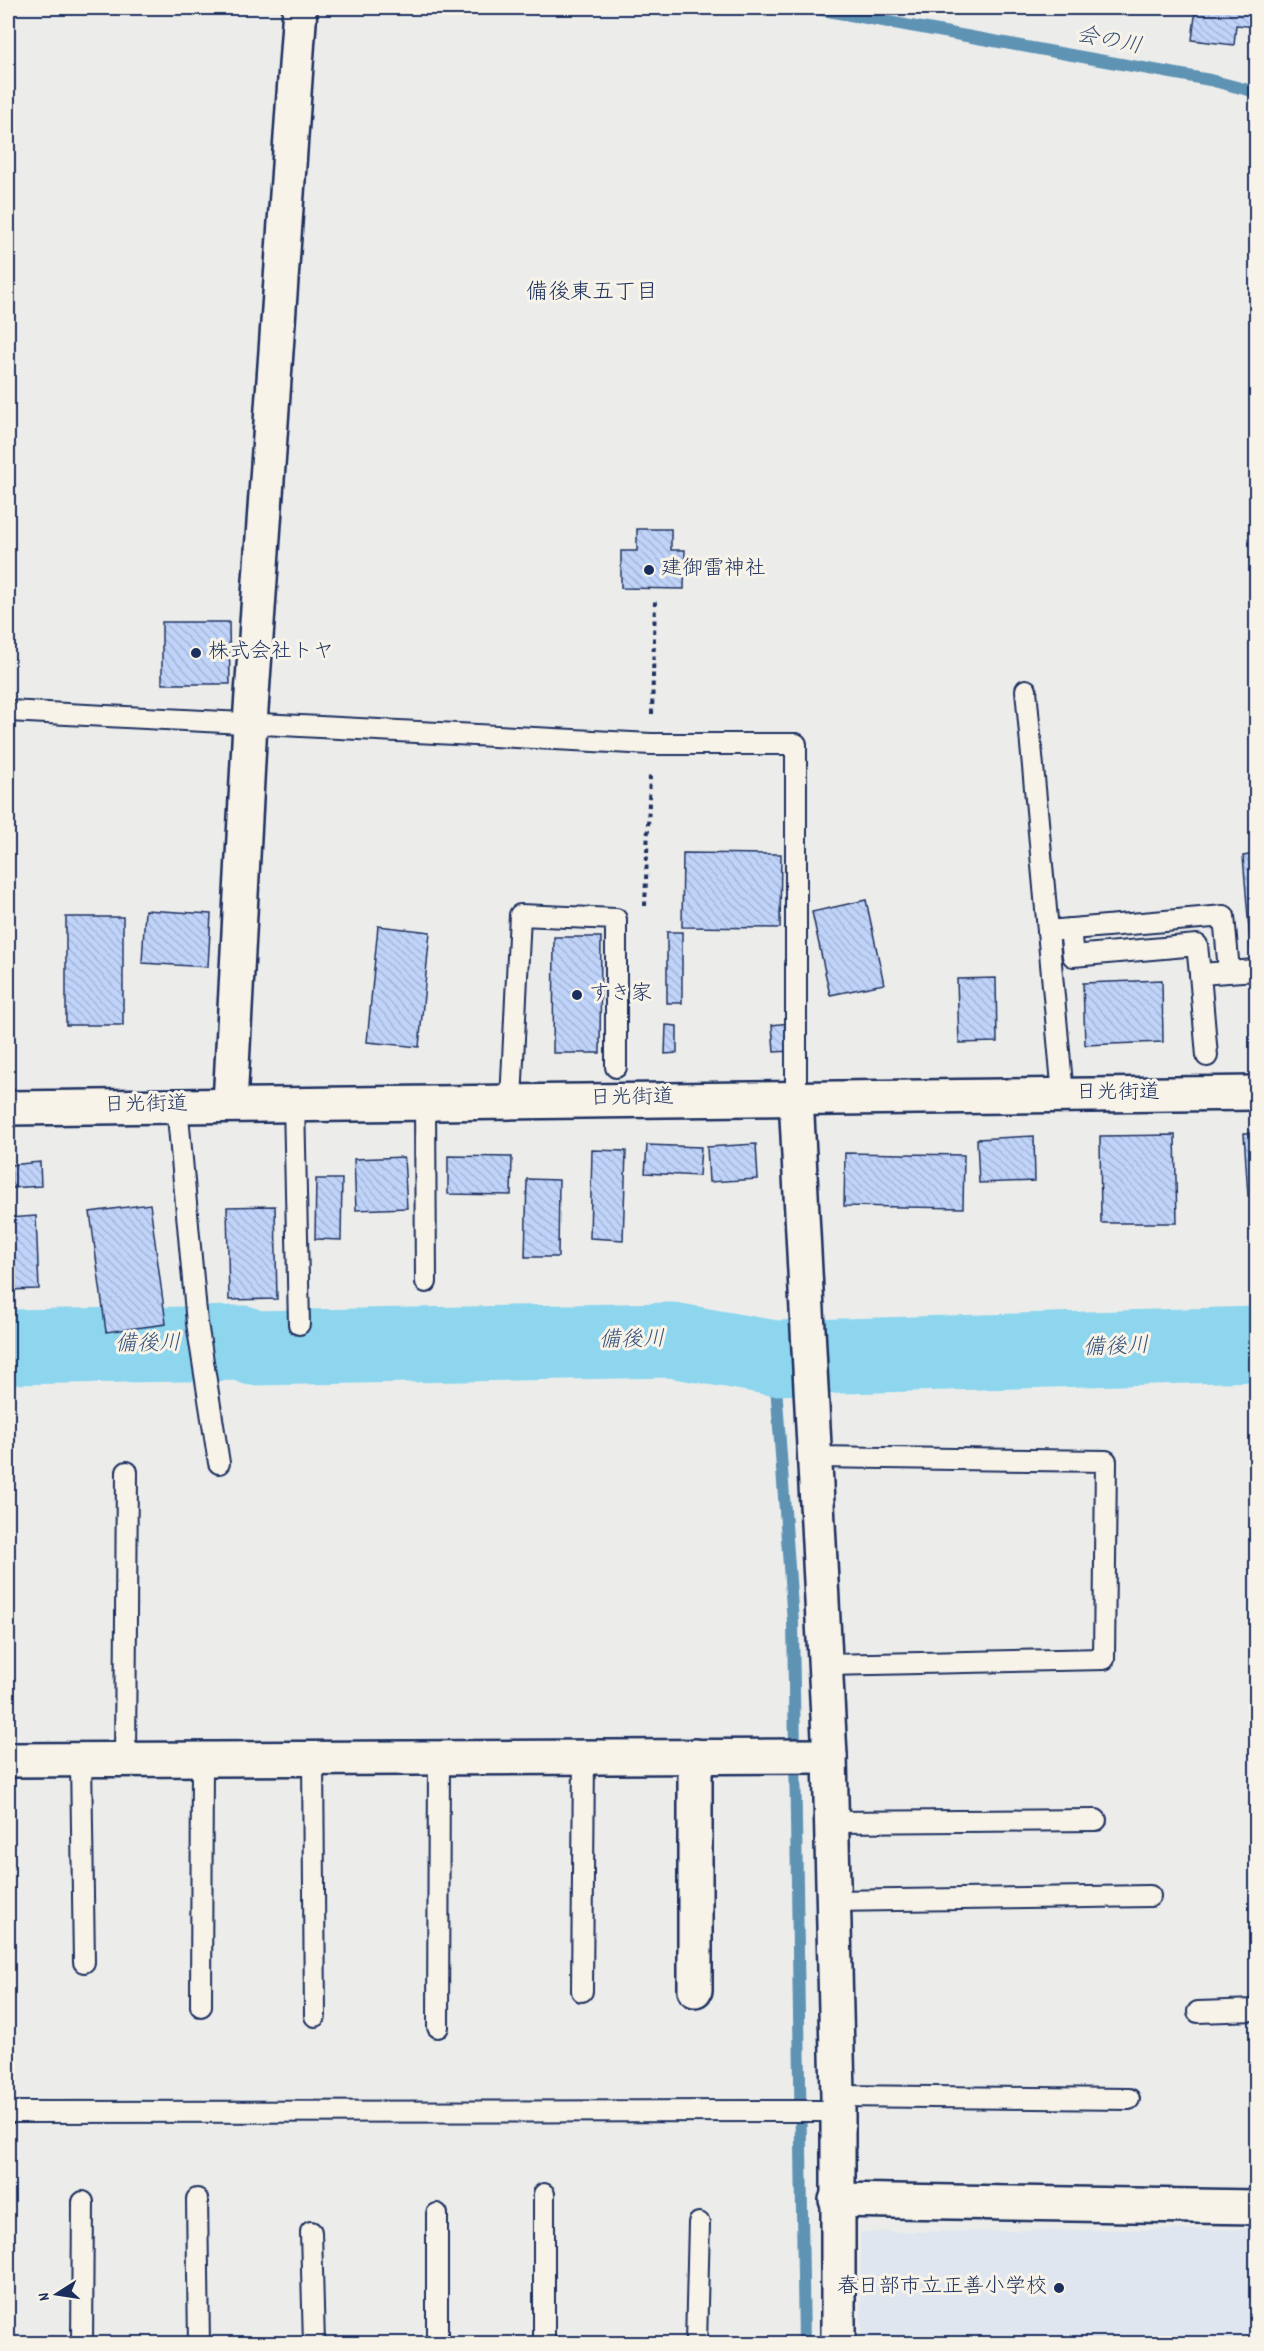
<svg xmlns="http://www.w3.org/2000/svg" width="1264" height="2351" font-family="Dekko,'Klee One',sans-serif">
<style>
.built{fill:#dfe6ef}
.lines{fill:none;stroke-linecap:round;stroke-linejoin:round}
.stream{stroke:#5f93b4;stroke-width:12}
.river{stroke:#8dd6ee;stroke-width:75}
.building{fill:url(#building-back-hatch);stroke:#1b2f5e;stroke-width:1.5}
.lane-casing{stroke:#1b2f5e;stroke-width:24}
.street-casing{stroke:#1b2f5e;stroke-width:38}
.secondary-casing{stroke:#1b2f5e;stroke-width:38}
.highway-casing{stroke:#1b2f5e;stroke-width:38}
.path{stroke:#1b2f5e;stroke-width:4;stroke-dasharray:4.5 4.5;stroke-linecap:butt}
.lane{stroke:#f7f3e8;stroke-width:20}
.street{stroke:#f7f3e8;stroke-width:33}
.secondary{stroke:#f7f3e8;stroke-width:33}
.highway{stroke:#f7f3e8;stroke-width:33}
.poi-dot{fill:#1b2f5e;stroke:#f7f3e8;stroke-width:2}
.labels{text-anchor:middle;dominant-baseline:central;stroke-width:6;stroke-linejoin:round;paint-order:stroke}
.poi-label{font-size:21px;fill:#1b2f5e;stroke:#f7f3e8;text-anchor:start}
.street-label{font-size:21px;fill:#1b2f5e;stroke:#f7f3e8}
.water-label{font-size:22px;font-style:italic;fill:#32507b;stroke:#f7f3e8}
.neighbourhood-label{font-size:22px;fill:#1b2f5e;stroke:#f7f3e8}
</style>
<defs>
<pattern id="building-back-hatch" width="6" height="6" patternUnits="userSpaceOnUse" patternTransform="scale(1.5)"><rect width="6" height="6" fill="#c0d4f9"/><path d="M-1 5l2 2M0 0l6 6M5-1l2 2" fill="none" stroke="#a4b6d8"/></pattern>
</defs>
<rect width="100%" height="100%" fill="#ecedeb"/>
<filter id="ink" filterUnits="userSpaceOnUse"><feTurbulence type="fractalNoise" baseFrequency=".0167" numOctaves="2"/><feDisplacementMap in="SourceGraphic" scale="12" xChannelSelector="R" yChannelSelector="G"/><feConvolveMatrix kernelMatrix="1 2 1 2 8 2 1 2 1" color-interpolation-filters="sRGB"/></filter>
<g filter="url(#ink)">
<polygon class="built" points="1256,2229 1256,2343 862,2343 860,2232"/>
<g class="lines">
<g class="stream">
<polyline points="811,8 1210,80 1256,92"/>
<polyline points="774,1358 793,1622 804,2344"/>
</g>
<polyline class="river" points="8,1347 243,1343 253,1348 672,1340 774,1358 1256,1344"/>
</g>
<g class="building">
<polygon points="1196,8 1256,8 1256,27 1236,25 1234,45 1192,40"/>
<polygon points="637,529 671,529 671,550 685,550 684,589 621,588 621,551 637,551"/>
<polygon points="162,622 229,622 230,684 162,684"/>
<polygon points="683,853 781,854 780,928 682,927"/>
<polygon points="1256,854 1256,1016 1243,856"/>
<polygon points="866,900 884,984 830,995 812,912"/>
<polygon points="145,910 211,914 208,967 142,963"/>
<rect x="66" y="917" width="57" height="108"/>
<polygon points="378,926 430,932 419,1047 367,1042"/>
<rect x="667" y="932" width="15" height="71"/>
<polygon points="554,937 601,937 600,1053 553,1053"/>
<polygon points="996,978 997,1042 959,1043 957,979"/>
<polygon points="1162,980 1163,1042 1085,1045 1083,983"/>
<polygon points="789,1023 791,1051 774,1052 772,1025"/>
<polygon points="666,1025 677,1026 677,1053 665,1054"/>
<polygon points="1244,1133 1256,1133 1256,1196 1248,1196"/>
<polygon points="1175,1135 1177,1223 1101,1223 1100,1136"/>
<polygon points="1034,1136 1035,1181 979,1183 977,1139"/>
<polygon points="756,1144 758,1179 709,1182 707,1147"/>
<polygon points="647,1145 701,1147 699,1176 645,1173"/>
<polygon points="592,1150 626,1151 623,1240 590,1238"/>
<polygon points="845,1153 964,1155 963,1208 844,1206"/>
<polygon points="448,1156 512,1157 511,1195 448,1194"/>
<polygon points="404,1157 407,1208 356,1210 354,1159"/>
<polygon points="40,1162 41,1186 12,1188 10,1165"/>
<polygon points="316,1179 342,1179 341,1240 315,1239"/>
<polygon points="527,1179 559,1180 558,1257 525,1257"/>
<polygon points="150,1204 166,1324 106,1332 90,1212"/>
<polygon points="275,1206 277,1299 229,1300 227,1207"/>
<polygon points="36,1216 39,1289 8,1290 8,1218"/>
</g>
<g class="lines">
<defs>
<g id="lane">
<polyline points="1026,690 1063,1095"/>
<polyline points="8,711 651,744 796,744 796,1097"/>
<polyline points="1070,929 1073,956 1197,945 1200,974"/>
<polyline points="1048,931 1224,916 1229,971"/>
<polyline points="1207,1056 1200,974 1256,970"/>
<polyline points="511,1101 520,915 616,919 616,1067"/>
<polyline points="425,1102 426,1282"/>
<polyline points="294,1104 299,1324"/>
<polyline points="177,1105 197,1323 219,1463"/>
<polyline points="815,1457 1106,1461 1104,1659 826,1665"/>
<polyline points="125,1759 127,1472"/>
<polyline points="313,1759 315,2016"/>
<polyline points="81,1760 84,1962"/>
<polyline points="832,1822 1096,1820"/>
<polyline points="833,1901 1150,1896"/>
<polyline points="582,1991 584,1757"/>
<polyline points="201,2006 202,1759"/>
<polyline points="1198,2012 1256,2010"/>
<polyline points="438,2027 439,1758"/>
<polyline points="838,2096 1129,2099"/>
<polyline points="8,2112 837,2111"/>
<polyline points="197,2199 199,2344"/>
<polyline points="311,2232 314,2344"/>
<polyline points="82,2344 83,2202"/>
<polyline points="437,2344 437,2214"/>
<polyline points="544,2344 544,2194"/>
<polyline points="696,2344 699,2223"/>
</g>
<g id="street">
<polyline points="230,1104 250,723 300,8"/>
<polyline points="695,1756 695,1990"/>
<polyline points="8,1760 830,1756"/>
<polyline points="836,2200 1256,2207"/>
</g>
<polyline id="secondary" points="796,1097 830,1756 838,2096 838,2344"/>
<polyline id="highway" points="8,1108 1256,1093"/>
</defs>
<use href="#lane" class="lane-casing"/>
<use href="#street" class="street-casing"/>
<use href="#secondary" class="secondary-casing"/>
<use href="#highway" class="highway-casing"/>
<g class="path">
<polyline points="652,714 655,601"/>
<polyline points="645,906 650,775"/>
</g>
<use href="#lane" class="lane"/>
<use href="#street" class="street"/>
<use href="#secondary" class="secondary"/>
<use href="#highway" class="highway"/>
</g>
</g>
<g class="poi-dot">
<circle cx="649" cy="570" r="6"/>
<circle cx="196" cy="653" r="6"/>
<circle cx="577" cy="995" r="6"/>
<circle cx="1059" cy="2288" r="6"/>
</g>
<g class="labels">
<g class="poi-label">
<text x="661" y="570">建御雷神社</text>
<text x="208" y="653">株式会社トヤ</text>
<text x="589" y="995">すき家</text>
<text x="1047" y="2288" text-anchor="end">春日部市立正善小学校</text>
</g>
<g class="street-label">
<text x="1118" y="1094">日光街道</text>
<text transform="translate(632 1099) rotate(-1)">日光街道</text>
<text transform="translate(146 1106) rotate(-1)">日光街道</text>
</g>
<g class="water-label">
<text transform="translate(1109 42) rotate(11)">会の川</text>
<text transform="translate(632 1341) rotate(-1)">備後川</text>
<text transform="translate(148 1345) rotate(-1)">備後川</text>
<text transform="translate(1116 1348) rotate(-2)">備後川</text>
</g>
<g class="neighbourhood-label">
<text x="592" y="293">備後東五丁目</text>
</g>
</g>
<rect width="1264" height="2351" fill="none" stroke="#f7f3e8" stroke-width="30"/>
<rect x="15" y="15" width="1234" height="2321" fill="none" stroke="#1b2f5e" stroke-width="2" filter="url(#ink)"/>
<g transform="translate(57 2294) rotate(258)" stroke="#f7f3e8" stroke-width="4.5" paint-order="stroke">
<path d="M0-4.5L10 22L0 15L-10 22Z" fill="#1b2f5e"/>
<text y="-9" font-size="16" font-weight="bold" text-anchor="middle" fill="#1b2f5e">N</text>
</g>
</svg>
